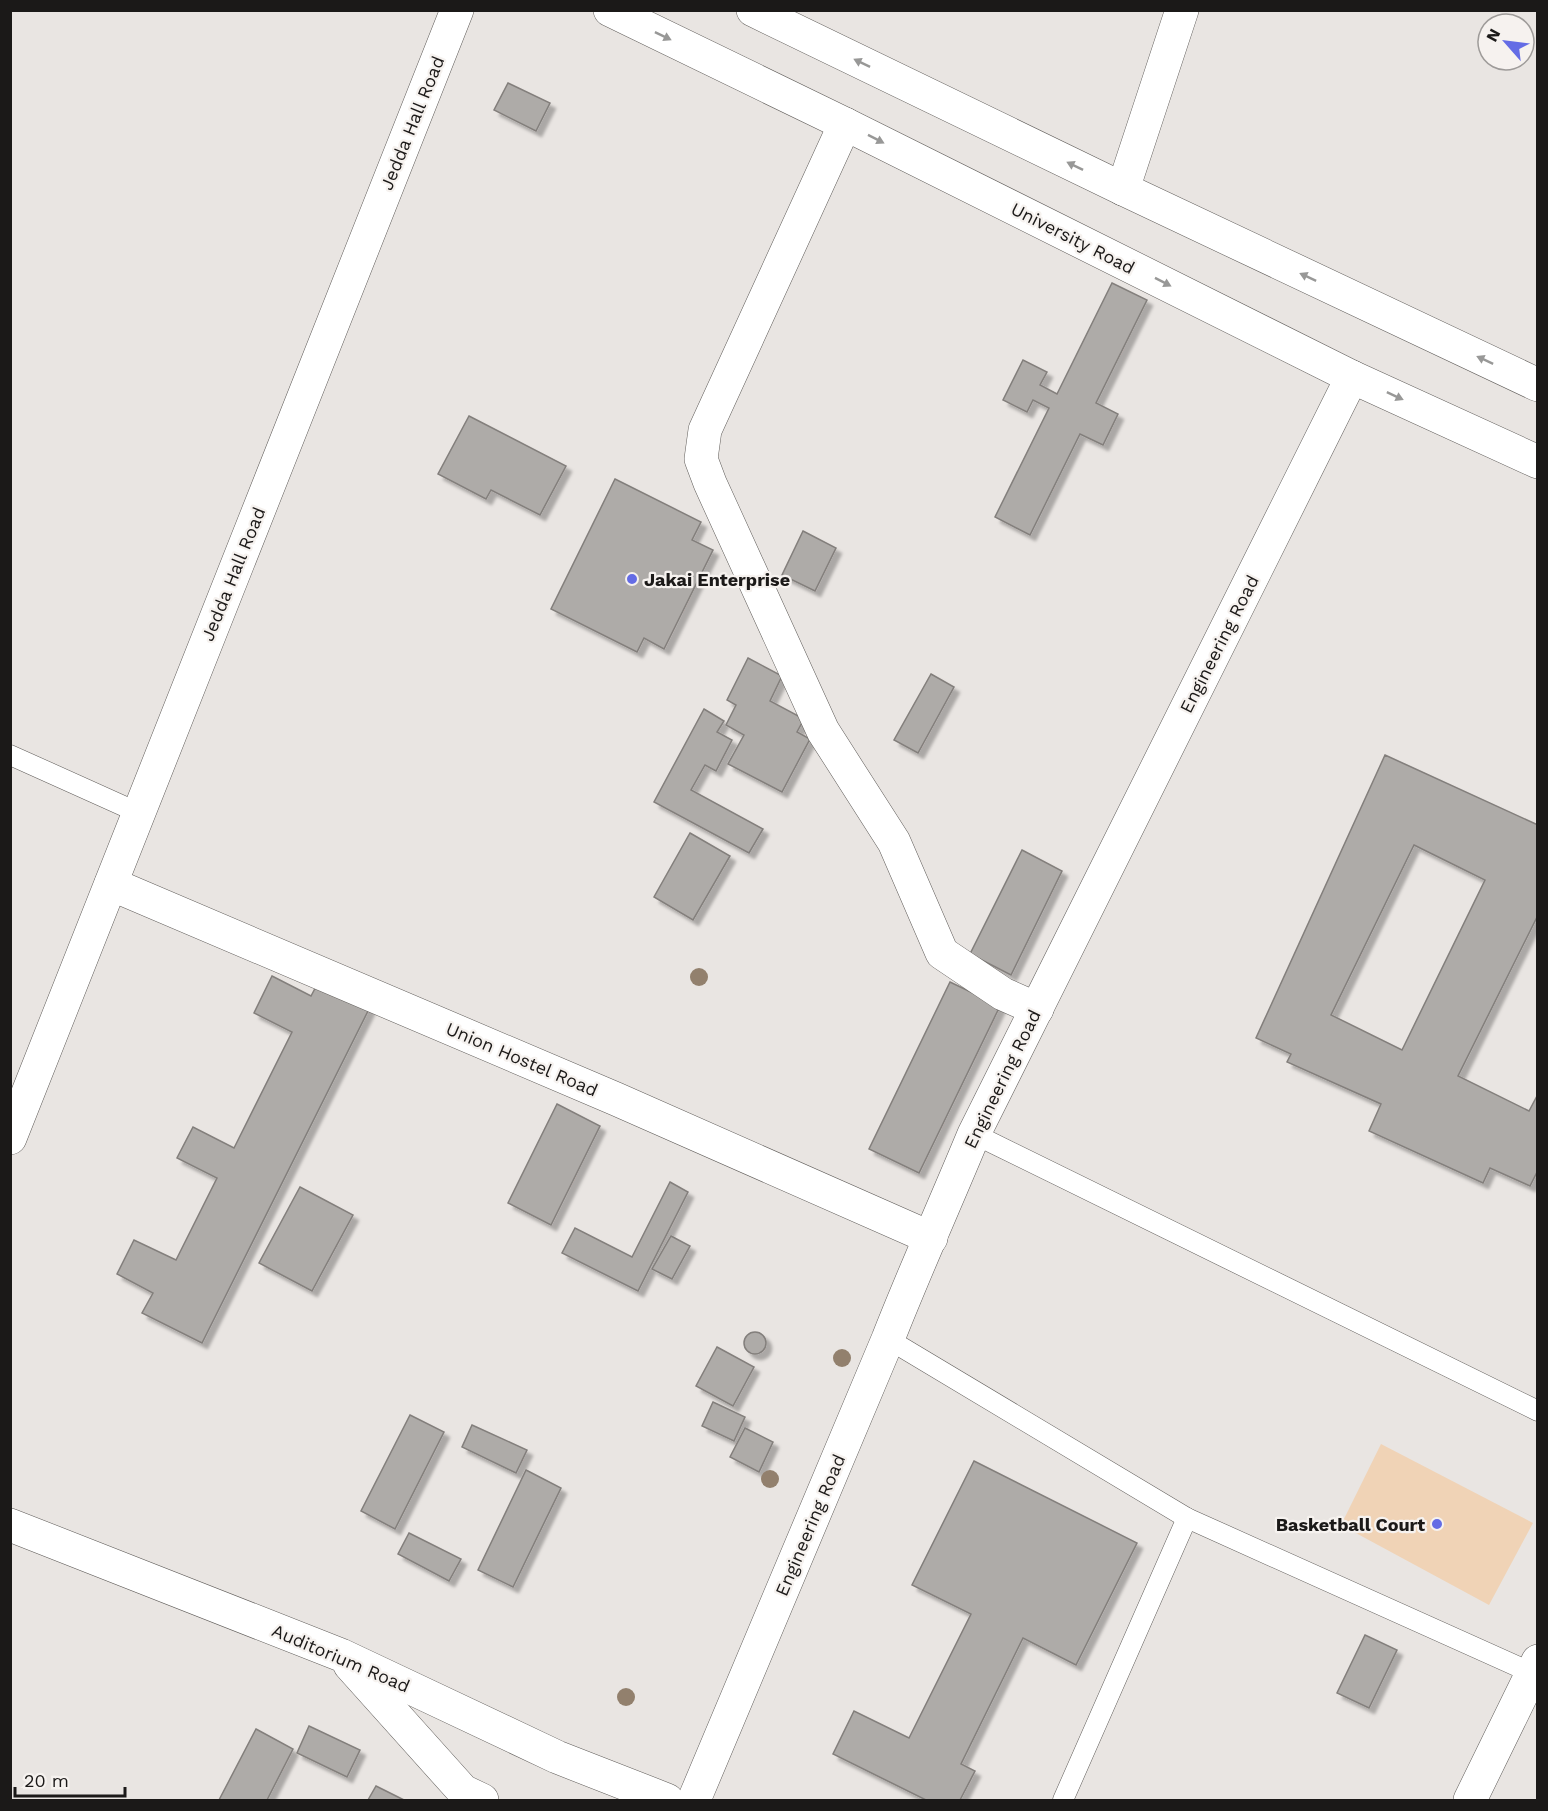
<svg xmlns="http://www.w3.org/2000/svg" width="1548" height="1811" font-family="'Work Sans',sans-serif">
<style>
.green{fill:#f0d3b6}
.building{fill:#aeaba8;stroke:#837f7c;stroke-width:1.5;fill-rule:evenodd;filter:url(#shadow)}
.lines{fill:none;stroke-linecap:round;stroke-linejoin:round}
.service-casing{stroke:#605d5a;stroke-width:21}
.minor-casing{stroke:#605d5a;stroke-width:34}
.service{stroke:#fff;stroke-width:20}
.minor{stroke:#fff;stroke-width:33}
.tree{fill:#92806d}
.oneway{fill:#989897}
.poi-dot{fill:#646ce5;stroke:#f6f2ef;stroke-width:2}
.labels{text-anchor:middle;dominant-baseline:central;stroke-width:4.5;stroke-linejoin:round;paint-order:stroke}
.street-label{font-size:18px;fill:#1b1918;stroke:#f6f2ef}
.poi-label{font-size:18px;font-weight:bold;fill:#1b1918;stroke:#f6f2ef;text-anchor:start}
</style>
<defs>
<filter id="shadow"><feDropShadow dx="5.5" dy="5.5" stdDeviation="1.5" flood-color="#0004"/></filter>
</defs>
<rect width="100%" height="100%" fill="#e9e5e2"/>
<polygon class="green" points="1381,1444 1533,1523 1489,1605 1341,1525"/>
<g class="building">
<polygon points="508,83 550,103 536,131 494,110"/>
<polygon points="1112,283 1147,300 1096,403 1118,414 1103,445 1080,434 1030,535 995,517 1049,408 1033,400 1027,412 1003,400 1023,360 1047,372 1040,385 1057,394"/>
<polygon points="469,416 566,466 540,515 491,490 486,499 438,474"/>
<polygon points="615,479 701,522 692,540 713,550 664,649 644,638 637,652 551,609"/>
<polygon points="803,531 836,548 815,591 782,575"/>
<polygon points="748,658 782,676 770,701 804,719 797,732 810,739 782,792 728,764 744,735 726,725 736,705 727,700"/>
<polygon points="931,674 954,687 918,753 894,740"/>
<polygon points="704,709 724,721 717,732 732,740 716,771 705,765 691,790 763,829 749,853 654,802"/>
<path d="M1385,755L1538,825V915L1458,1076L1529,1111L1538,1094V1170L1530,1186L1490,1168L1483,1183L1369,1131L1381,1104L1287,1062L1291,1054L1256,1038ZM1414,845L1485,880L1402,1050L1331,1015Z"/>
<polygon points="690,833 730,856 693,920 654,897"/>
<polygon points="1022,850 1062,871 1011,975 970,954"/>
<polygon points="272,976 311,996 320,979 371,1005 202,1343 142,1313 153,1293 117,1274 134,1240 176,1260 217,1178 177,1158 193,1127 234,1148 292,1032 254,1013"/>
<polygon points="950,982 1000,1006 919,1173 869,1149"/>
<polygon points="557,1104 600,1126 551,1225 508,1203"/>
<polygon points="670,1182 688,1192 638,1291 562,1253 575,1228 632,1257"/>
<polygon points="300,1187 353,1215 312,1291 259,1263"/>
<polygon points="671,1236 690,1246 672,1279 652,1269"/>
<circle cx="755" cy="1343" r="11"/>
<polygon points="717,1347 754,1367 733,1406 696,1386"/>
<polygon points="713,1402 745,1417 734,1441 702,1426"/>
<polygon points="410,1415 444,1432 395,1529 361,1511"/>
<polygon points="472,1425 527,1450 516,1473 462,1447"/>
<polygon points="745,1428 773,1442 759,1472 730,1457"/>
<polygon points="974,1461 1137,1543 1076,1665 1023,1638 961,1764 975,1771 960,1800 926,1800 833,1754 854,1711 909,1738 971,1614 912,1585"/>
<polygon points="526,1470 561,1488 513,1587 478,1570"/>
<polygon points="409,1533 461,1559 449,1581 398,1554"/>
<polygon points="1365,1635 1397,1650 1369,1708 1337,1693"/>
<polygon points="309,1726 360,1750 347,1777 297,1753"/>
<polygon points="256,1729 293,1749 267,1800 219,1800"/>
<polygon points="376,1786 404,1800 368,1800"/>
</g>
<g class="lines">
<defs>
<g id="service">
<polyline points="10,755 139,813"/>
<polyline points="974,1134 1538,1411"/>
<polyline points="888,1339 1187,1518 1532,1673"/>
<polyline points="1063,1800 1187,1518"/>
</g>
<g id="minor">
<polyline points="610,10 845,124 1352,377 1538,462"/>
<polyline points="753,10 1123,189 1538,385"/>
<polyline points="845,124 705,430 701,459 710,483 823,731 894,842 942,953 1003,994 1037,1009"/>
<polyline points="1123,189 1182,10"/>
<polyline points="111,884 616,1099 931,1238"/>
<polyline points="10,1138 457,10"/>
<polyline points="10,1525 341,1655 557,1757 667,1800"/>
<polyline points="350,1665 463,1791 482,1800"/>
<path d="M694,1800L888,1339C915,1270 946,1202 974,1134L1352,377"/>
<polyline points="1470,1800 1538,1661"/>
</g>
</defs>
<use href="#service" class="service-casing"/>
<use href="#minor" class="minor-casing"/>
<use href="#service" class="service"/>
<use href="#minor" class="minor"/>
</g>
<g class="tree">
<circle cx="699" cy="977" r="9"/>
<circle cx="842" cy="1358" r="9"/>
<circle cx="770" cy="1479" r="9"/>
<circle cx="626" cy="1697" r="9"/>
</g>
<defs><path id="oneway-solid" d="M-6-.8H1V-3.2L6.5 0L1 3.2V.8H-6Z" transform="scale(1.5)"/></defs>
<g class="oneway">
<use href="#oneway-solid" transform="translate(663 36) rotate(26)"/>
<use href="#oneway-solid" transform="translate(862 63) rotate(-154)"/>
<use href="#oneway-solid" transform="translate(876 139) rotate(27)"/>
<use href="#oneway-solid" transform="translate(1075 166) rotate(-154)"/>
<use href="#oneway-solid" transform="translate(1308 277) rotate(-155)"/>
<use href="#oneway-solid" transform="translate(1163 282) rotate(27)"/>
<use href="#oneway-solid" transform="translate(1485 360) rotate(-155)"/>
<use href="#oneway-solid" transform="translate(1395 396) rotate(25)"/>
</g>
<g class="poi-dot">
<circle cx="632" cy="579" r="6"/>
<circle cx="1437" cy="1524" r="6"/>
</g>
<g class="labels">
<g class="street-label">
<text transform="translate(412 123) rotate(-68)">Jedda Hall Road</text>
<text transform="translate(1073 238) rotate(27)">University Road</text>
<text transform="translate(233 574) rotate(-68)">Jedda Hall Road</text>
<text transform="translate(1219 644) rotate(-63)">Engineering Road</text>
<text transform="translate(522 1059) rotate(23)">Union Hostel Road</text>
<text transform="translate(1002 1079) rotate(-64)">Engineering Road</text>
<text transform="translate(810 1525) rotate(-67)">Engineering Road</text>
<text transform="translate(341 1658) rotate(23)">Auditorium Road</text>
</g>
<g class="poi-label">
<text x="644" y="579">Jakai Enterprise</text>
<text x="1425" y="1524" text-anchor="end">Basketball Court</text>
</g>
</g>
<rect width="1548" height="1811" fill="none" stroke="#1b1918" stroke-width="24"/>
<g transform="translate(1506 42) rotate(298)"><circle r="28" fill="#f6f2ef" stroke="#9e9b99" stroke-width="1.5"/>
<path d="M0-4.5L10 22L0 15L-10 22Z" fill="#646ce5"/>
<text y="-9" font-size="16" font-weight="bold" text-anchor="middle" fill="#1b1918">N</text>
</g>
<path d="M15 1787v9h110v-9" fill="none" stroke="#1b1918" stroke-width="3"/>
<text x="24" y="1787" font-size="18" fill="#1b1918" stroke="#f6f2ef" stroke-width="4.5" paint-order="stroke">20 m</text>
</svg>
